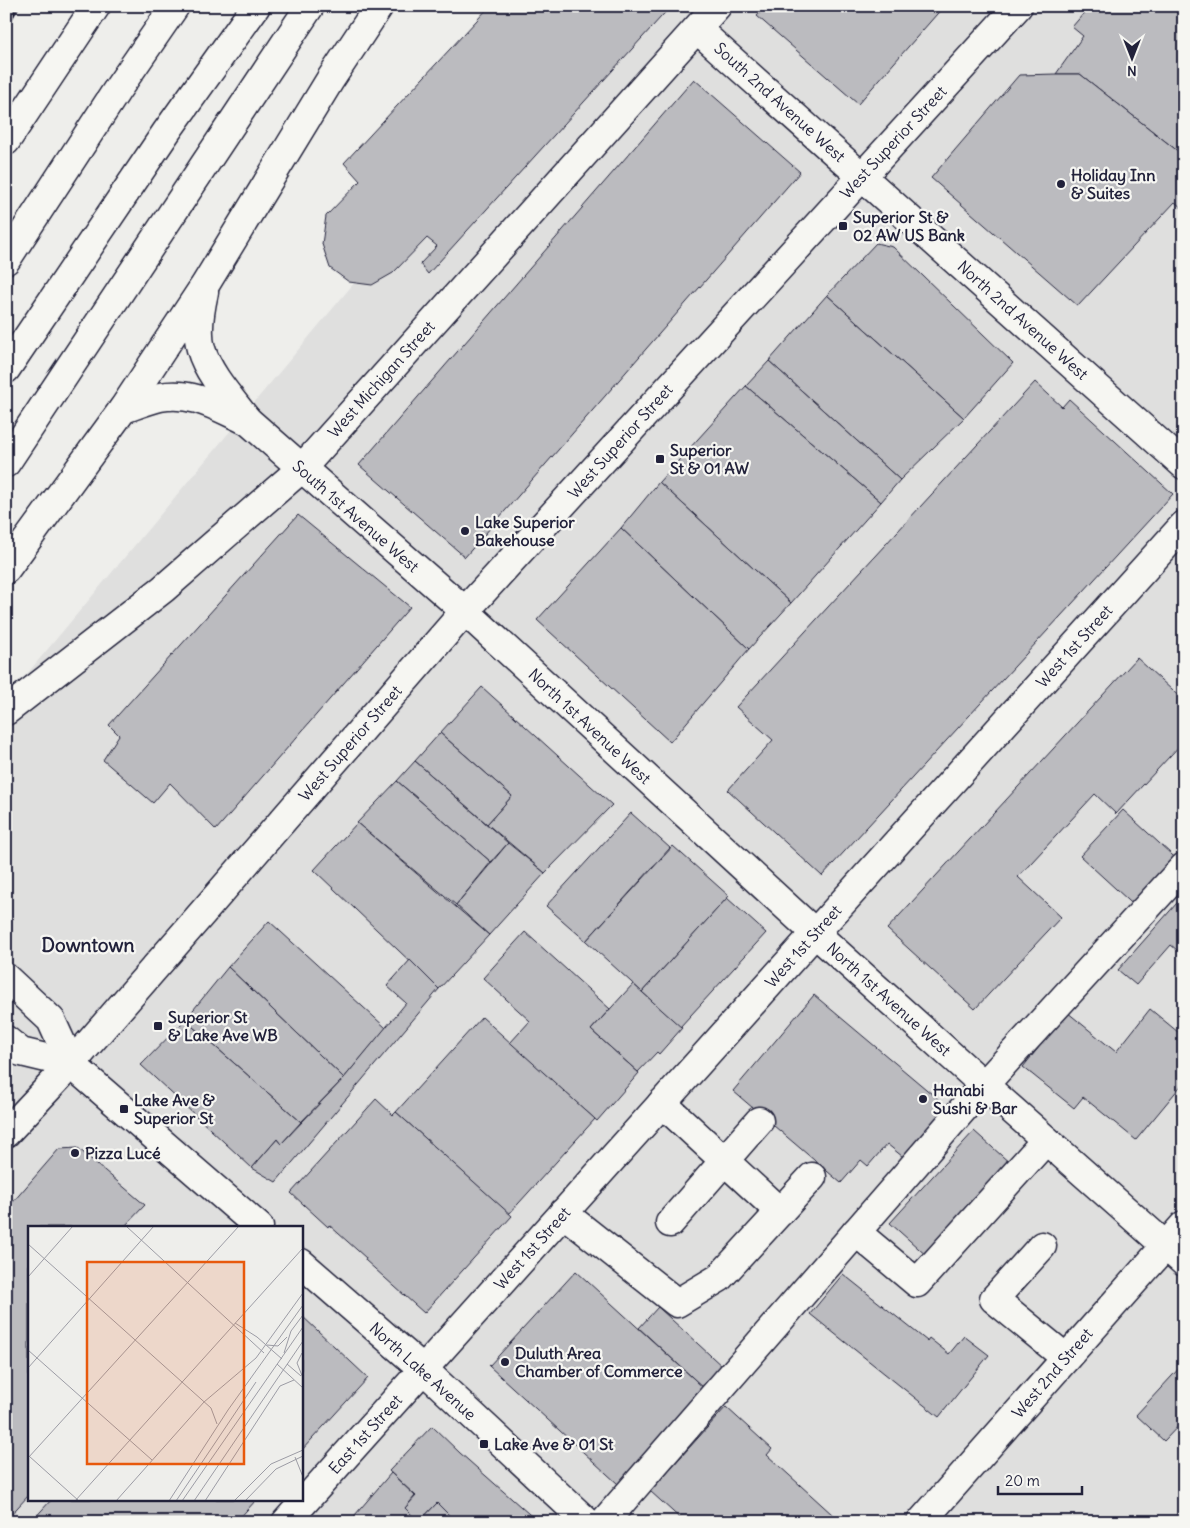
<svg xmlns="http://www.w3.org/2000/svg" width="1190" height="1528" font-family="Delius,sans-serif">
<style>
.built{fill:#dfdfde;fill-rule:evenodd}
.building{fill:#bbbbbf;stroke:#22223b}
.lines{fill:none;stroke-linecap:round;stroke-linejoin:round}
.minor-casing{stroke:#22223b;stroke-width:31}
.highway-casing{stroke:#22223b;stroke-width:31}
.minor{stroke:#f6f6f2;stroke-width:28}
.highway{stroke:#f6f6f2;stroke-width:28}
.rail-casing{stroke:#22223b;stroke-width:5.5}
.rail{stroke:#f6f6f2;stroke-width:4;stroke-dasharray:11;stroke-linecap:butt}
.poi-dot{fill:#22223b;stroke:#f6f6f2;stroke-width:2}
.labels{text-anchor:middle;dominant-baseline:central;stroke-width:4.5;stroke-linejoin:round;paint-order:stroke}
.street-label{font-size:16px;fill:#22223b;stroke:#f6f6f2}
.poi-label{font-size:16px;font-weight:bold;fill:#22223b;stroke:#f6f6f2;text-anchor:start}
.quarter-label{font-size:19px;font-weight:bold;fill:#22223b;stroke:#f6f6f2}
.inset-road{fill:none;stroke:#9c9ca5;stroke-width:1}
.view{fill:#e8590c;fill-opacity:0.15;stroke:#e8590c;stroke-width:2.5}
.inset-edge{fill:none;stroke:#22223b;stroke-width:2.5}
</style>
<rect width="100%" height="100%" fill="#eeeeeb"/>
<filter id="ink" filterUnits="userSpaceOnUse"><feTurbulence type="fractalNoise" baseFrequency=".02" numOctaves="2"/><feDisplacementMap in="SourceGraphic" scale="10" xChannelSelector="R" yChannelSelector="G"/><feConvolveMatrix kernelMatrix="1 2 1 2 8 2 1 2 1" color-interpolation-filters="sRGB"/></filter>
<g filter="url(#ink)">
<path class="built" d="M586,6H1184V1522H6V699ZM29,1227H301V1499H29Z"/>
<g class="building">
<polygon points="490,6 671,6 428,274 420,264 437,246 427,238 393,273 372,285 349,282 330,268 322,244 326,216 360,181 344,163"/>
<polygon points="766,6 944,6 858,104 757,16"/>
<polygon points="1090,6 1184,6 1184,156 1080,74 1056,74 1083,36 1072,27"/>
<polygon points="1056,74 1080,74 1184,156 1184,210 1175,202 1078,306 931,178 1019,75"/>
<polygon points="694,79 800,172 465,557 359,465"/>
<polygon points="876,243 893,247 1013,363 964,418 827,295"/>
<polygon points="827,295 964,418 900,480 769,361"/>
<polygon points="769,361 900,480 881,502 746,386"/>
<polygon points="1035,382 1062,407 1069,399 1173,494 822,876 728,790 773,740 736,707"/>
<polygon points="746,386 881,502 791,603 659,482"/>
<polygon points="659,482 791,603 749,649 621,528"/>
<polygon points="298,515 410,607 216,830 170,783 153,803 103,760 119,735 109,725"/>
<polygon points="621,528 749,649 670,742 537,620"/>
<polygon points="1137,658 1184,701 1184,741 1116,814 1095,794 1018,877 1061,917 975,1009 887,929"/>
<polygon points="482,687 612,805 545,873 487,824 512,796 440,733"/>
<polygon points="440,733 512,796 487,824 415,761"/>
<polygon points="415,761 508,843 491,862 397,781"/>
<polygon points="397,781 491,862 456,905 357,823"/>
<polygon points="1123,810 1183,865 1140,911 1080,856"/>
<polygon points="631,813 670,848 586,941 546,906"/>
<polygon points="357,823 489,935 439,989 314,870"/>
<polygon points="508,843 545,873 489,935 456,905"/>
<polygon points="673,846 729,896 642,992 586,941"/>
<polygon points="1184,895 1184,956 1171,945 1136,985 1118,970"/>
<polygon points="727,898 766,933 680,1027 642,992"/>
<polygon points="269,921 386,1028 344,1078 228,967"/>
<polygon points="525,932 610,1009 591,1030 639,1073 597,1121 510,1043 530,1021 483,978"/>
<polygon points="410,960 439,989 276,1182 252,1168 277,1139 281,1144 344,1078 406,1003 387,986"/>
<polygon points="228,967 344,1078 301,1122 185,1020"/>
<polygon points="633,984 682,1028 659,1054 657,1052 638,1072 591,1030"/>
<polygon points="814,995 951,1110 908,1161 887,1144 868,1166 861,1160 841,1183 733,1091"/>
<polygon points="1150,1009 1184,1037 1184,1082 1136,1140 1083,1097 1074,1108 1023,1067 1067,1012 1116,1052"/>
<polygon points="482,1017 595,1119 509,1214 396,1112"/>
<polygon points="185,1020 301,1122 281,1144 277,1139 252,1168 141,1065"/>
<polygon points="376,1099 393,1115 396,1112 512,1216 424,1313 365,1260 366,1258 329,1225 328,1227 291,1193"/>
<polygon points="974,1131 1011,1164 928,1257 890,1223"/>
<polygon points="78,1148 145,1205 124,1227 29,1227 29,1495 6,1520 6,1210 59,1149"/>
<polygon points="576,1271 705,1389 618,1484 489,1366"/>
<polygon points="843,1274 927,1341 929,1338 949,1354 964,1336 989,1355 939,1417 810,1314"/>
<polygon points="658,1307 724,1368 705,1389 639,1328"/>
<polygon points="301,1315 368,1378 301,1451"/>
<polygon points="1184,1363 1184,1420 1164,1441 1136,1415"/>
<polygon points="726,1407 772,1449 767,1455 833,1515 826,1522 684,1522 650,1491"/>
<polygon points="432,1426 460,1453 538,1522 456,1522 437,1503 419,1522 405,1508 416,1496 389,1471"/>
<polygon points="391,1473 415,1496 405,1508 419,1522 437,1503 456,1522 349,1522"/>
<polygon points="52,1499 257,1499 236,1522 31,1522"/>
</g>
<g class="lines">
<defs>
<g id="minor">
<polyline points="697,29 1184,465"/>
<polyline points="247,420 465,611 815,933 984,1085 1184,1262"/>
<polyline points="6,711 163,589 302,468 717,6"/>
<polyline points="6,978 51,1020 71,1064 259,1227"/>
<polyline points="6,1040 21,1052 71,1064"/>
<polyline points="662,1103 780,1212"/>
<polyline points="6,1133 71,1064 465,611 1018,6"/>
<polyline points="563,1213 677,1303 719,1278 812,1177"/>
<polyline points="670,1223 759,1121"/>
<polyline points="856,1232 917,1283 1046,1140"/>
<polyline points="1042,1246 994,1299 1066,1358"/>
<polyline points="301,1263 423,1369 587,1522"/>
<polyline points="286,1522 815,933 1184,525"/>
<polyline points="604,1522 984,1085 1184,867"/>
<polyline points="921,1522 1184,1225"/>
</g>
<g id="highway">
<polyline points="6,141 96,6"/>
<polyline points="6,260 117,90 175,6"/>
<path d="M204,292C200,310 196,331 201,349C208,374 232,400 247,420"/>
<polyline points="6,369 167,131 256,6"/>
<path d="M123,409C135,405 148,400 160,397C193,391 217,407 246,420"/>
<polyline points="6,463 310,6"/>
<polyline points="6,569 123,409 205,285 330,80 379,6"/>
</g>
</defs>
<use href="#minor" class="minor-casing"/>
<use href="#highway" class="highway-casing"/>
<use href="#minor" class="minor"/>
<use href="#highway" class="highway"/>
<defs>
<polyline id="rail" points="6,25 17,6"/>
</defs>
<use href="#rail" class="rail-casing"/>
<use href="#rail" class="rail"/>
</g>
</g>
<g class="poi-dot">
<circle cx="1061" cy="184" r="5"/>
<rect x="838" y="221" width="10" height="10" rx="2.5"/>
<rect x="655" y="454" width="10" height="10" rx="2.5"/>
<circle cx="465" cy="531" r="5"/>
<rect x="153" y="1021" width="10" height="10" rx="2.5"/>
<circle cx="923" cy="1099" r="5"/>
<rect x="119" y="1104" width="10" height="10" rx="2.5"/>
<circle cx="75" cy="1153" r="5"/>
<circle cx="505" cy="1362" r="5"/>
<rect x="479" y="1439" width="10" height="10" rx="2.5"/>
</g>
<g class="labels">
<g class="street-label">
<text transform="translate(780 102) rotate(42)">South 2nd Avenue West</text>
<text transform="translate(893 142) rotate(-47)">West Superior Street</text>
<text transform="translate(1023 320) rotate(42)">North 2nd Avenue West</text>
<text transform="translate(381 379) rotate(-48)">West Michigan Street</text>
<text transform="translate(620 441) rotate(-48)">West Superior Street</text>
<text transform="translate(356 516) rotate(41)">South 1st Avenue West</text>
<text transform="translate(1074 646) rotate(-48)">West 1st Street</text>
<text transform="translate(590 726) rotate(43)">North 1st Avenue West</text>
<text transform="translate(350 743) rotate(-49)">West Superior Street</text>
<text transform="translate(803 946) rotate(-48)">West 1st Street</text>
<text transform="translate(889 999) rotate(42)">North 1st Avenue West</text>
<text transform="translate(532 1248) rotate(-48)">West 1st Street</text>
<text transform="translate(423 1371) rotate(42)">North Lake Avenue</text>
<text transform="translate(1052 1373) rotate(-49)">West 2nd Street</text>
<text transform="translate(365 1434) rotate(-48)">East 1st Street</text>
</g>
<g class="poi-label">
<text x="1071" y="175">Holiday Inn<tspan x="1071" dy="18">&amp; Suites</tspan></text>
<text x="853" y="217">Superior St &amp;<tspan x="853" dy="18">02 AW US Bank</tspan></text>
<text x="670" y="450">Superior<tspan x="670" dy="18">St &amp; 01 AW</tspan></text>
<text x="475" y="522">Lake Superior<tspan x="475" dy="18">Bakehouse</tspan></text>
<text x="168" y="1017">Superior St<tspan x="168" dy="18">&amp; Lake Ave WB</tspan></text>
<text x="933" y="1090">Hanabi<tspan x="933" dy="18">Sushi &amp; Bar</tspan></text>
<text x="134" y="1100">Lake Ave &amp;<tspan x="134" dy="18">Superior St</tspan></text>
<text x="85" y="1153">Pizza Lucé</text>
<text x="515" y="1353">Duluth Area<tspan x="515" dy="18">Chamber of Commerce</tspan></text>
<text x="494" y="1444">Lake Ave &amp; 01 St</text>
</g>
<g class="quarter-label">
<text x="88" y="945">Downtown</text>
</g>
</g>
<g transform="translate(28 1226)">
<rect width="275" height="275" fill="#eeeeeb"/>
<path class="inset-road" d="M98,0L236,127M0,18L183,182M0,51L45,0M207,97L229,111L254,133M239,119L250,120L259,111M0,124L124,234M256,127L263,105L275,89M274,127L269,137L275,152M249,138L275,162M259,138L273,150M0,142L126,0M183,182L189,198M1,230L51,275M267,231L275,251M0,232L211,0M47,275L275,22M88,275L176,176L228,132L275,67M141,275L200,184L275,79M148,275L228,156M154,275L275,101M166,275L275,115M177,275L252,160L266,154M206,275L243,238L275,224M217,275L248,243L275,230"/>
<path class="view" d="M59,36H216V238H59Z"/>
<rect width="275" height="275" class="inset-edge"/>
</g>
<rect width="1190" height="1528" fill="none" stroke="#f6f6f2" stroke-width="25"/>
<rect x="12" y="12" width="1165" height="1503" fill="none" stroke="#22223b" stroke-width="2" filter="url(#ink)"/>
<g transform="translate(1132 58) rotate(180)" stroke="#f6f6f2" stroke-width="4" paint-order="stroke">
<path d="M0-4L9 19L0 12L-9 19Z" fill="#22223b"/>
<text y="-8" font-size="14" font-weight="bold" text-anchor="middle" fill="#22223b">N</text>
</g>
<path d="M998 1486v8h84v-8" fill="none" stroke="#22223b" stroke-width="2.5"/>
<text x="1005" y="1486" font-size="15" fill="#22223b" stroke="#f6f6f2" stroke-width="4" paint-order="stroke">20 m</text>
</svg>
